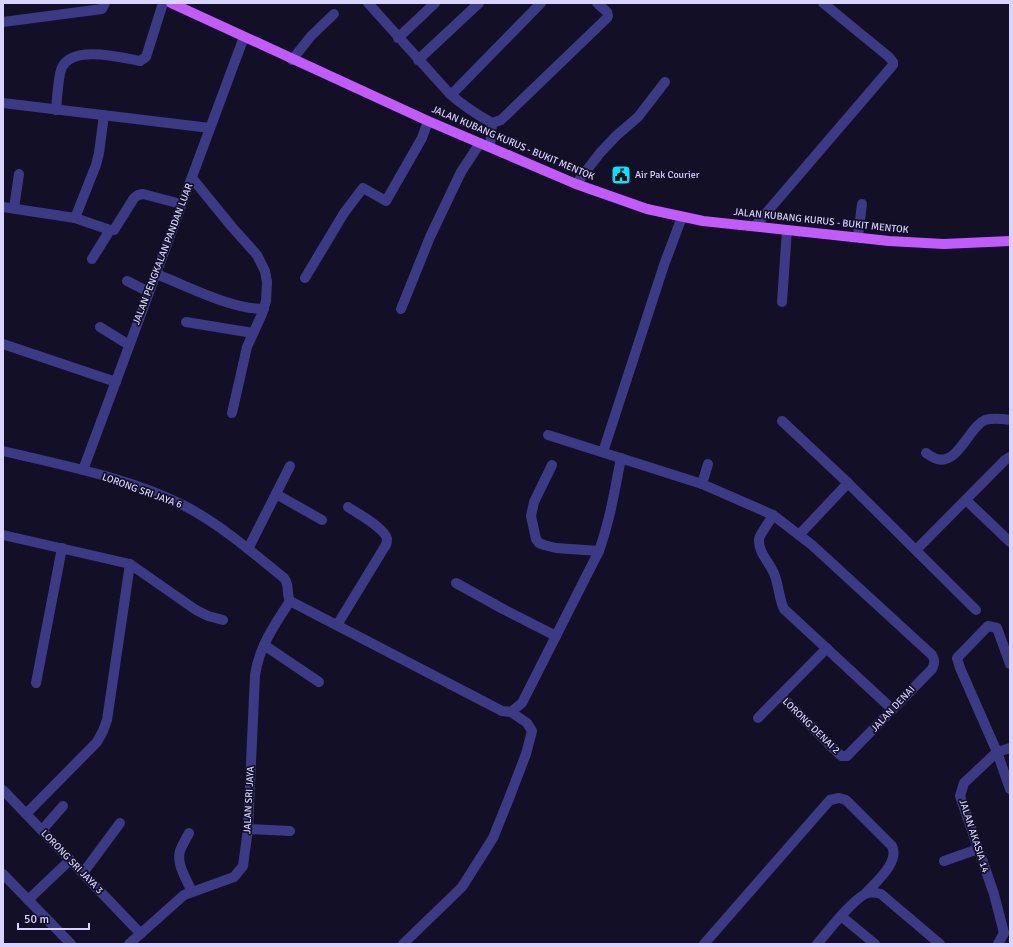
<svg xmlns="http://www.w3.org/2000/svg" width="1013" height="947" font-family="Signika,sans-serif">
<style>
.lines{fill:none;stroke-linecap:round;stroke-linejoin:round}
.minor{stroke:#3d3a85;stroke-width:10}
.major{stroke:#c25bff;stroke-width:10}
.labels{text-anchor:middle;dominant-baseline:central;stroke-width:3.5;stroke-linejoin:round;paint-order:stroke}
.street-label{font-size:10px;fill:#d9d4ff;stroke:#130f26}
.poi-label{font-size:10px;fill:#d9d4ff;stroke:#130f26;text-anchor:start}
</style>
<rect width="100%" height="100%" fill="#130f26"/>
<g class="lines">
<g class="minor">
<path d="M368,3L449,93C462,105 476,114 492,123L501,120L607,18L608,16L607,12L597,3"/>
<polyline points="3,22 102,9 105,3"/>
<polyline points="398,38 435,3"/>
<polyline points="292,60 311,36 334,14"/>
<polyline points="418,60 479,3"/>
<polyline points="451,95 541,3"/>
<polyline points="3,103 210,128"/>
<path d="M56,110C57,100 58,79 61,70C69,44 120,57 140,61L146,57L163,3"/>
<polyline points="490,147 492,123"/>
<polyline points="192,178 232,227 257,255 265,271 267,282 266,301 262,314 247,347 232,413"/>
<polyline points="576,184 600,153 616,136 638,117 665,82"/>
<polyline points="3,207 75,218 110,230"/>
<polyline points="14,208 19,174"/>
<polyline points="75,218 96,165 99,153 104,115"/>
<polyline points="755,226 893,65 893,62 889,57 823,3"/>
<polyline points="858,236 862,204"/>
<polyline points="92,259 110,230 114,230 134,198 138,195 143,194 181,204"/>
<path d="M156,274C188,286 230,309 264,309"/>
<polyline points="305,278 344,213 363,188 386,201 422,138 428,121"/>
<polyline points="127,281 149,292"/>
<polyline points="782,302 787,230"/>
<polyline points="401,309 430,237 461,172 480,143"/>
<polyline points="186,322 253,333"/>
<polyline points="100,327 129,345"/>
<polyline points="3,344 116,382"/>
<polyline points="782,421 848,483 976,610"/>
<path d="M548,435L702,484L773,515L812,545L932,655C935,660 935,663 932,669L847,756H842L839,754L781,696"/>
<path d="M3,451C62,465 129,478 183,505C220,524 252,552 284,578C290,585 286,593 290,601"/>
<polyline points="603,452 664,265 682,217"/>
<path d="M926,453C929,455 933,458 937,459C958,465 969,427 985,420C992,418 1003,419 1010,420"/>
<polyline points="552,465 534,502 531,516 536,539 539,543 544,545 556,548 599,551"/>
<polyline points="83,470 244,37"/>
<polyline points="702,484 708,464"/>
<polyline points="276,494 322,520"/>
<polyline points="966,500 1010,542"/>
<path d="M773,515C770,521 760,534 759,539C758,554 771,563 775,576C779,587 779,599 784,609L892,709"/>
<polyline points="3,535 130,564 196,610 208,616 223,620"/>
<polyline points="799,535 848,483"/>
<polyline points="248,549 290,466"/>
<polyline points="916,550 1005,460 1010,457"/>
<polyline points="456,583 503,609 556,636"/>
<path d="M290,601L502,711L511,712L522,703L599,551C610,520 615,489 621,458"/>
<path d="M337,625L384,548C386,546 387,542 387,539C385,528 358,514 348,507"/>
<polyline points="264,645 319,682"/>
<polyline points="1010,664 997,628 988,626 957,658 960,668 997,752 1010,789"/>
<polyline points="36,683 62,548"/>
<polyline points="758,718 827,648"/>
<polyline points="3,790 141,934"/>
<polyline points="26,814 97,742 103,731 107,720 130,564"/>
<polyline points="248,829 290,831"/>
<polyline points="42,830 63,806"/>
<path d="M189,833C186,839 182,845 180,851C176,864 187,880 192,892"/>
<polyline points="944,861 978,849"/>
<polyline points="83,873 120,823"/>
<polyline points="3,874 71,944"/>
<polyline points="28,900 70,860"/>
<polyline points="841,916 875,944"/>
<path d="M129,944L184,895L234,877L243,866L248,829L255,675C259,647 275,624 290,601"/>
<polyline points="403,944 462,887 493,838 508,801 526,754 532,731 527,723 511,712"/>
<path d="M704,944L830,800L839,798L846,800L892,846C900,862 876,882 866,893"/>
<path d="M817,944C827,933 855,896 868,893C872,892 877,893 881,894L940,944"/>
<polyline points="998,944 1004,933 994,894 960,796 964,783 997,752 1010,748"/>
</g>
<polyline class="major" points="171,3 428,121 576,184 647,209 703,221 889,241 944,244 1010,241"/>
</g>
<defs>
<symbol id="civic-square" viewBox="-11 -11 22 22"><rect x="-9" y="-9" width="18" height="18" rx="4" fill="#00e5ff" stroke="#130f26"/><path d="M-.6-6.5H3V-4.5H.6V-3L4-1V1h2V6H-6V1h2V-1L-.6-3ZM-1.2 2.5V6h2.4V2.5Z" fill="#111"/></symbol>
</defs>
<g fill-rule="evenodd">
<use href="#civic-square" x="610" y="164" width="22" height="22"/>
</g>
<g class="labels">
<g class="street-label">
<text transform="translate(513 143) rotate(23)">JALAN KUBANG KURUS - BUKIT MENTOK</text>
<text transform="translate(821 221) rotate(6)">JALAN KUBANG KURUS - BUKIT MENTOK</text>
<text transform="translate(163 254) rotate(-69)">JALAN PENGKALAN PANDAN LUAR</text>
<text transform="translate(142 491) rotate(20)">LORONG SRI JAYA 6</text>
<text transform="translate(893 709) rotate(-47)">JALAN DENAI</text>
<text transform="translate(811 726) rotate(44)">LORONG DENAI 2</text>
<text transform="translate(249 800) rotate(-87)">JALAN SRI JAYA</text>
<text transform="translate(974 836) rotate(72)">JALAN AKASIA 14</text>
<text transform="translate(72 862) rotate(46)">LORONG SRI JAYA 3</text>
</g>
<g class="poi-label">
<text x="635" y="175">Air Pak Courier</text>
</g>
</g>
<rect width="1013" height="947" fill="none" stroke="#d9d4ff" stroke-width="8"/>
<path d="M18 923v6h71v-6" fill="none" stroke="#d9d4ff" stroke-width="2"/>
<text x="24" y="923" font-size="12" fill="#d9d4ff" stroke="#130f26" stroke-width="3" paint-order="stroke">50 m</text>
</svg>
